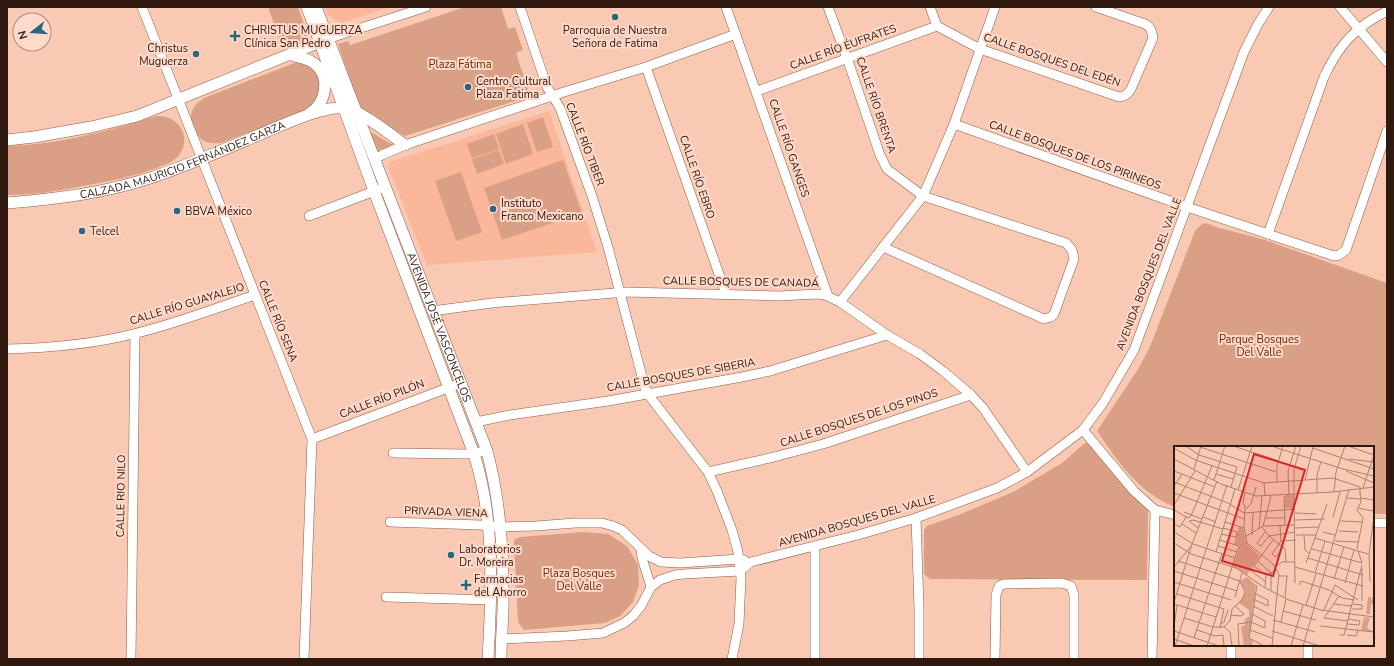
<svg xmlns="http://www.w3.org/2000/svg" width="1394" height="666" font-family="'Nunito Sans',sans-serif">
<style>
.built{fill:#fab799}
.green{fill:#daa086}
.lines{fill:none;stroke-linecap:round;stroke-linejoin:round}
.minor-casing{stroke:#925c44;stroke-width:10}
.major-casing{stroke:#925c44;stroke-width:12}
.minor{stroke:#fff;stroke-width:9}
.major{stroke:#fff;stroke-width:11}
.poi-dot{fill:#29677d;stroke:#ffd9c9;stroke-width:1.5}
.labels{text-anchor:middle;dominant-baseline:central;stroke-width:4;stroke-linejoin:round;paint-order:stroke}
.poi-label{font-size:11px;fill:#2f190f;stroke:#ffd9c9;text-anchor:start}
.street-label{font-size:11px;fill:#2f190f;stroke:#ffd9c9}
.park-label{font-size:11px;fill:#6b2b05;stroke:#ffd9c9}
.inset-road{fill:none;stroke:#a98371;stroke-width:1}
.view{fill:#d62828;fill-opacity:0.15;stroke:#d62828;stroke-width:2}
.inset-edge{fill:none;stroke:#2f190f;stroke-width:2}
</style>
<rect width="100%" height="100%" fill="#fac9b3"/>
<g class="built">
<polygon points="325,7 390,7 341,23 328,15"/>
<polygon points="549,111 597,252 427,265 388,166 390,162"/>
</g>
<g class="green">
<polygon points="268,7 298,7 308,35 307,38 283,48"/>
<polygon points="465,7 501,7 508,29 515,27 523,50 516,53 530,96 405,136 362,113 338,44 348,41 350,45"/>
<path d="M297,62L307,64L317,72L322,92L308,110L221,143C206,144 200,142 193,127C188,114 192,106 204,98Z"/>
<path d="M157,116C186,115 195,151 169,163C142,175 112,181 83,186C58,191 33,195 7,195V146C45,145 83,137 119,127C132,124 144,119 157,116Z"/>
<polygon points="543,117 553,147 537,152 527,123"/>
<polygon points="523,124 528,139 522,141 528,139 533,154 506,164 496,134"/>
<polygon points="369,131 393,145 378,151"/>
<polygon points="494,134 499,149 472,158 467,144"/>
<polygon points="499,150 504,164 477,174 472,159"/>
<polygon points="563,160 582,213 502,240 484,188"/>
<polygon points="461,172 482,232 456,241 435,181"/>
<path d="M1206,223L1219,228L1262,239L1387,283V514H1373V447H1175V507C1139,493 1118,462 1097,431L1099,428L1138,369L1149,349L1195,231L1202,224Z"/>
<polygon points="1090,442 1148,507 1147,580 930,579 924,574 924,530 927,526 961,514 1013,492 1062,463 1085,443"/>
<polygon points="583,532 608,534 627,546 638,565 639,585 633,602 620,616 605,623 524,630 518,622 514,540 520,537"/>
</g>
<g class="lines">
<defs>
<g id="minor">
<polyline points="142,7 312,439 304,659"/>
<polyline points="520,7 547,87 560,108 592,196 608,247 645,388 650,397 708,472 717,491 732,530 738,552 741,578 739,624 732,659"/>
<polyline points="726,7 828,296"/>
<polyline points="828,7 847,58 880,155 887,169 923,196 1066,243 1072,250 1074,259 1054,314 1051,317 1044,319 883,247"/>
<polyline points="930,7 937,26"/>
<polyline points="1340,7 1387,62"/>
<path d="M937,26L980,49L1119,97C1125,97 1128,94 1131,89L1153,38C1152,32 1151,27 1145,24L1096,7"/>
<polyline points="327,39 426,7"/>
<polyline points="646,67 726,294"/>
<polyline points="757,91 937,26"/>
<polyline points="954,124 1187,207 1334,256 1339,255 1346,250 1387,131"/>
<polyline points="374,160 382,155 405,145 564,92 646,67 736,34"/>
<polyline points="309,216 385,187"/>
<path d="M1268,234L1324,77C1339,45 1355,27 1387,11"/>
<polyline points="840,302 923,196 954,124 995,7"/>
<polyline points="432,311 492,303 627,292 779,296 818,294 825,295 840,302 887,335 920,354 943,371 971,395 983,408 1027,472"/>
<path d="M7,349C50,348 95,344 137,333C177,323 216,308 255,295"/>
<polyline points="476,422 510,415 608,401 742,377 770,371 887,335"/>
<polyline points="1083,430 1134,491 1155,510 1175,515"/>
<polyline points="312,439 461,383"/>
<polyline points="393,453 466,454 487,451"/>
<polyline points="708,472 774,457 823,444 971,395"/>
<polyline points="916,518 919,609 919,659"/>
<polyline points="390,522 481,525 501,527 536,526 575,523 602,523 613,526 622,530 649,556 661,562 680,563 739,559 744,560"/>
<polyline points="1373,523 1387,523"/>
<polyline points="641,549 642,558 651,587"/>
<polyline points="386,597 491,600"/>
<polyline points="501,639 567,636 603,633 624,623 633,616 641,606 651,587 660,580 675,575 684,574 740,571 751,562 858,535 916,518 997,488 1027,472 1083,430 1103,403 1134,350 1244,52 1258,24 1269,7"/>
<polyline points="131,659 135,334"/>
<polyline points="815,659 815,546"/>
<polyline points="995,659 996,595 999,586 1004,584 1062,583 1071,586 1074,595 1074,659"/>
<polyline points="1152,659 1155,510"/>
<polyline points="1231,659 1231,645"/>
<polyline points="1308,659 1308,645"/>
</g>
<g id="major">
<path d="M307,7L374,191L474,454C495,520 492,590 488,659"/>
<path id="s1" d="M316,7L487,451C499,496 503,542 503,588C504,612 501,635 501,659"/>
<path d="M291,55C299,57 308,58 315,64C331,77 326,103 310,113"/>
<polyline points="7,140 34,137 91,127 137,116 325,40"/>
<path id="s2" d="M7,203C56,199 106,193 153,177C192,164 230,147 268,131C287,123 326,105 346,108C358,109 394,137 405,145"/>
</g>
</defs>
<use href="#minor" class="minor-casing"/>
<use href="#major" class="major-casing"/>
<use href="#minor" class="minor"/>
<use href="#major" class="major"/>
</g>
<g class="poi-dot">
<circle cx="615" cy="17" r="4"/>
<path d="M233 30h4v4h4v4h-4v4h-4v-4h-4v-4h4z"/>
<circle cx="196" cy="54" r="4"/>
<circle cx="468" cy="87" r="4"/>
<circle cx="493" cy="209" r="4"/>
<circle cx="177" cy="211" r="4"/>
<circle cx="82" cy="231" r="4"/>
<circle cx="451" cy="555" r="4"/>
<path d="M464 579h4v4h4v4h-4v4h-4v-4h-4v-4h4z"/>
</g>
<g class="labels">
<g class="poi-label">
<text x="244" y="30">CHRISTUS MUGUERZA<tspan x="244" dy="13">Clínica San Pedro</tspan></text>
<text x="615" y="30" text-anchor="middle">Parroquia de Nuestra<tspan x="615" dy="13">Señora de Fatima</tspan></text>
<text x="188" y="48" text-anchor="end">Christus<tspan x="188" dy="13">Muguerza</tspan></text>
<text x="476" y="81">Centro Cultural<tspan x="476" dy="13">Plaza Fatima</tspan></text>
<text x="501" y="203">Instituto<tspan x="501" dy="13">Franco Mexicano</tspan></text>
<text x="185" y="211">BBVA México</text>
<text x="90" y="231">Telcel</text>
<text x="459" y="549">Laboratorios<tspan x="459" dy="13">Dr. Moreira</tspan></text>
<text x="474" y="579">Farmacias<tspan x="474" dy="13">del Ahorro</tspan></text>
</g>
<g class="street-label">
<text transform="translate(843 47) rotate(-20)">CALLE RÍO ÉUFRATES</text>
<text transform="translate(1052 60) rotate(19)">CALLE BOSQUES DEL EDÉN</text>
<text transform="translate(876 105) rotate(71)">CALLE RÍO BRENTA</text>
<text transform="translate(585 144) rotate(69)">CALLE RÍO TIBER</text>
<text transform="translate(789 148) rotate(71)">CALLE RÍO GANGES</text>
<text transform="translate(1075 155) rotate(20)">CALLE BOSQUES DE LOS PIRINEOS</text>
<text stroke="none"><textPath href="#s2" startOffset="182">CALZADA MAURICIO FERNÁNDEZ GARZA</textPath></text>
<text transform="translate(697 177) rotate(71)">CALLE RÍO EBRO</text>
<text transform="translate(1149 274) rotate(-69)">AVENIDA BOSQUES DEL VALLE</text>
<text transform="translate(741 282) rotate(1)">CALLE BOSQUES DE CANADÁ</text>
<text transform="translate(187 304) rotate(-17)">CALLE RÍO GUAYALEJO</text>
<text transform="translate(278 321) rotate(68)">CALLE RÍO SENA</text>
<text stroke="none"><textPath href="#s1" startOffset="343">AVENIDA JOSÉ VASCONCELOS</textPath></text>
<text transform="translate(681 375) rotate(-10)">CALLE BOSQUES DE SIBERIA</text>
<text transform="translate(382 399) rotate(-21)">CALLE RÍO PILÓN</text>
<text transform="translate(859 418) rotate(-18)">CALLE BOSQUES DE LOS PINOS</text>
<text transform="translate(121 496) rotate(-89)">CALLE RIO NILO</text>
<text transform="translate(446 512) rotate(2)">PRIVADA VIENA</text>
<text transform="translate(857 521) rotate(-16)">AVENIDA BOSQUES DEL VALLE</text>
</g>
<g class="park-label">
<text x="460" y="64">Plaza Fátima</text>
<text x="1259" y="339">Parque Bosques<tspan x="1259" dy="13">Del Valle</tspan></text>
<text x="579" y="573">Plaza Bosques<tspan x="579" dy="13">Del Valle</tspan></text>
</g>
</g>
<g transform="translate(1174 446)">
<rect width="200" height="200" fill="#fac9b3"/>
<path d="M114,49H120V62H111V52ZM65,81L69,82L72,97L66,100L60,98ZM73,98L86,110L73,129L59,120L65,102ZM73,131L82,139L75,192L79,194L78,200H70L67,181L71,179V173L75,171V164L65,157L72,146L66,135ZM200,146V159L197,158L196,168H192L194,151H197V156ZM190,171L196,172L193,182L200,186L187,184Z" fill="#daa086"/>
<path class="inset-road" d="M12,0L25,9L63,21L57,41M23,0L102,26M59,0L105,15M97,0L169,23L200,30M174,0L200,9M0,2L21,14L90,37L159,32L186,41V47M139,2L200,23M0,13L47,38L82,50L159,46L200,41M175,13L200,16M20,23L27,0M0,25L41,41M172,25L200,37M42,28L59,33M40,34L51,0M131,34L139,1M0,36L54,57L70,67L121,63M103,36V20L109,0M90,37L91,50M0,40L8,28M189,42L200,9M64,44L78,0M143,46V29L147,16M160,46L162,26L171,0M0,47L70,73M71,47L69,56L71,61L70,82L73,97L99,118L105,128L98,200M120,48L121,137M120,48V23L127,0M110,50L111,79M111,51L115,48L114,25L122,0M173,52L187,53M187,52L200,54M0,59L21,25M184,62L199,65M72,63L77,58L82,41M0,64L14,72L17,70L38,20M10,66L28,73M121,67L142,68M29,71L42,76M159,71L166,46M92,72H110M121,74L151,73M167,75L188,76M51,76L70,82M0,78L6,81L12,71M8,78L22,87M89,80L121,79M106,80L107,95M88,81L95,90L111,103L112,116M24,82L15,75L19,74L49,83M121,82L145,81M85,83L88,50M165,85L184,86M0,86L19,98L61,112M91,86L83,97L87,100L95,90M149,86L161,89M47,88L62,91L63,86L49,82M78,89L79,67M122,89H142M130,89L131,104L136,108M95,90L121,86M71,91L89,80L97,50M141,92L194,108M46,94L65,100M107,95L98,108L102,111L109,101M107,95L122,94M161,95L184,96M0,97L17,108L62,122L91,142L115,154L147,164L200,171M44,100L63,106M138,103L188,117M183,103L189,72L183,64L187,56L186,46M184,105L188,117M42,106L61,43M134,112L189,129M4,115L66,135L71,146L68,154L58,163L56,175L50,181H39L10,172M84,115L97,127V144M132,117L153,58M0,121L18,99M101,121L108,116H121M121,121L189,140M188,122V155M76,124L92,136M0,125L63,145M141,127L151,95M92,129L103,124M105,130H113L111,151M160,133L170,101M0,136L57,154M196,136L195,108L200,70M171,137L180,104M83,139L75,192L90,200M125,139L127,135L155,144L168,152L180,154M91,141L92,129L80,120L99,94M3,148L50,163L46,182M165,150L150,172L174,175M61,151L68,127M79,153L94,160V154L80,147M0,156L18,98L43,35M0,158L42,171M159,158L178,160M132,159L142,128M79,160L99,170M178,163H188V159L179,158M150,164L161,139L184,154M109,165L142,174M57,169L67,170L70,168L61,160M99,174L141,186M107,176L112,153M46,178L50,176L54,164M64,178L77,176L91,182V175L78,168M64,178L65,200M173,178L185,179L186,175L174,173M146,180L200,186M0,181L3,159M50,181L56,186L58,200M23,184L41,190L49,189L50,200M76,184L98,192M0,185L45,200M98,185L146,200M166,189H170L188,119M173,189L182,190L184,184M20,192L48,107M0,193L20,200M1,200L53,39M33,200L64,102L73,97M117,200L129,159M129,200L175,43"/>
<path class="view" d="M80,8L131,24L99,130L48,115Z"/>
<rect width="200" height="200" class="inset-edge"/>
</g>
<rect width="1394" height="666" fill="none" stroke="#2f190f" stroke-width="16"/>
<g transform="translate(32 32) rotate(253)"><circle r="19" fill="#ffd9c9" stroke="#ac8c7f"/>
<path d="M0-3L7 15L0 10L-7 15Z" fill="#29677d"/>
<text y="-6" font-size="11" font-weight="bold" text-anchor="middle" fill="#2f190f">N</text>
</g>
</svg>
